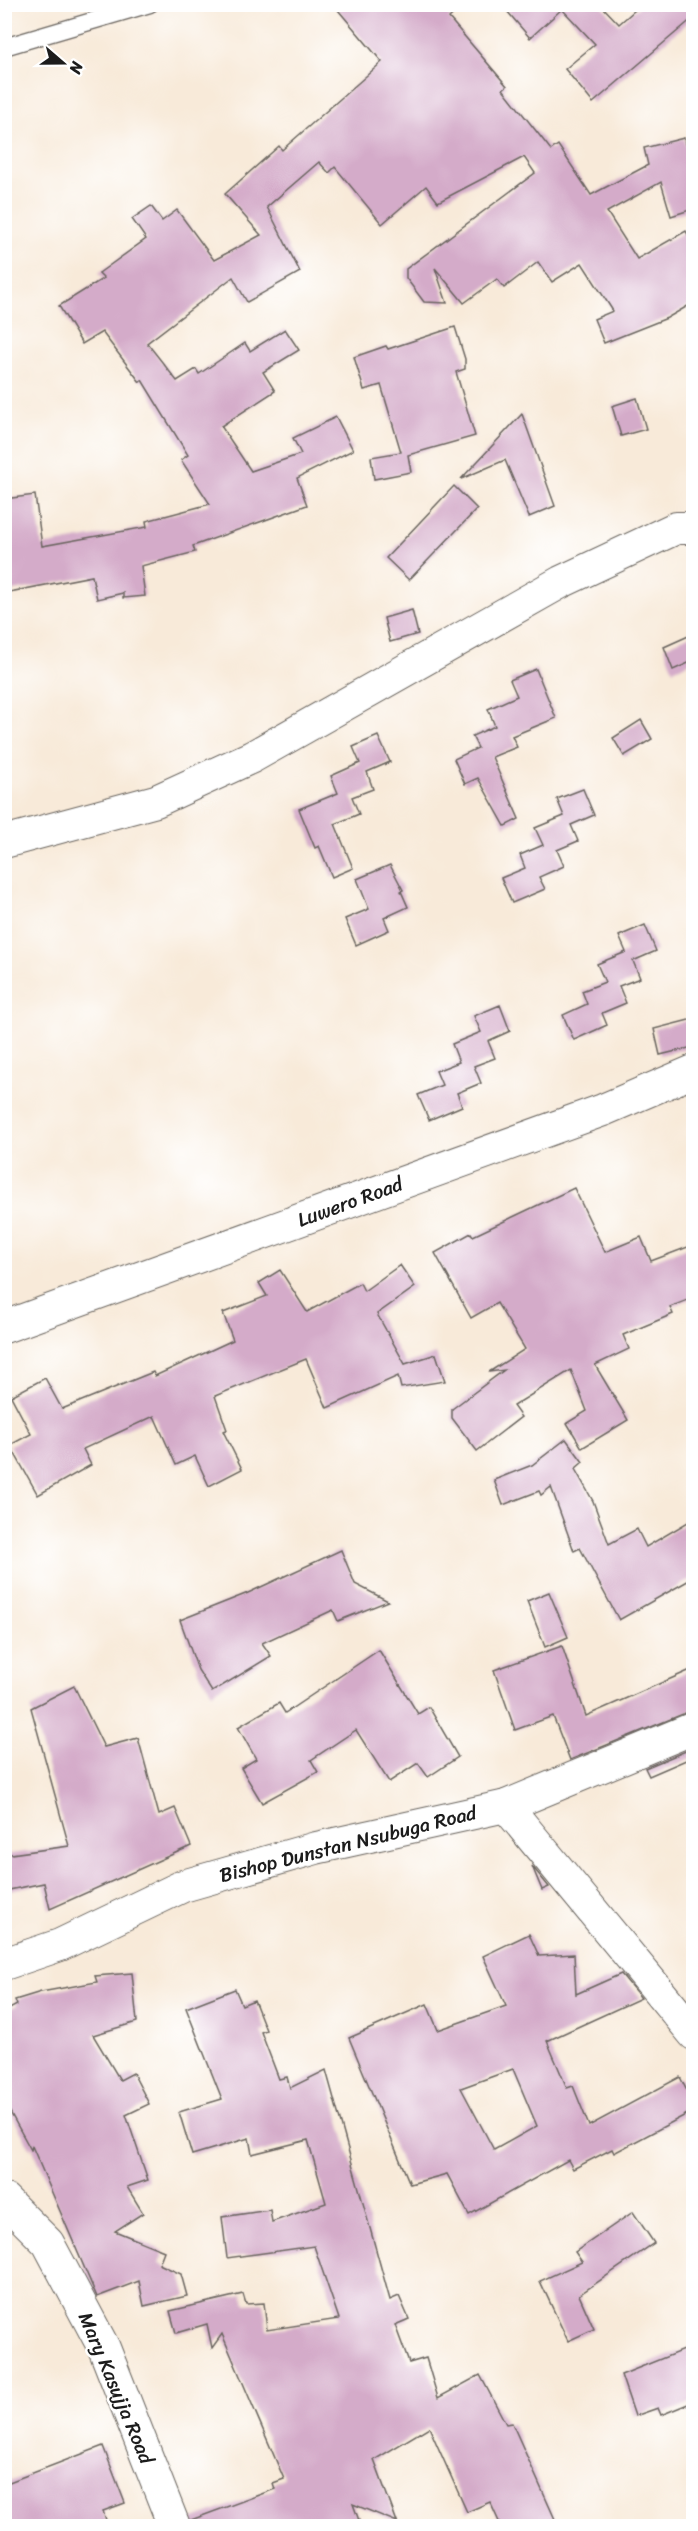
<svg xmlns="http://www.w3.org/2000/svg" width="698" height="2531" font-family="Sriracha,sans-serif">
<style>
.building{fill:#d4abc9;fill-rule:evenodd}
.lines{fill:none;stroke-linecap:round;stroke-linejoin:round}
.lane-casing{stroke:#69645e;stroke-width:19}
.street-casing{stroke:#69645e;stroke-width:34}
.lane{stroke:#fff;stroke-width:16}
.street{stroke:#fff;stroke-width:32}
.labels{text-anchor:middle;dominant-baseline:central;stroke-width:5;stroke-linejoin:round;paint-order:stroke}
.street-label{font-size:20px;fill:#1c1c1c;stroke:#fff}
</style>
<rect width="100%" height="100%" fill="#fff"/>
<filter id="ink" filterUnits="userSpaceOnUse"><feTurbulence type="fractalNoise" baseFrequency=".0167" numOctaves="2"/><feDisplacementMap in="SourceGraphic" scale="12" xChannelSelector="R" yChannelSelector="G"/><feConvolveMatrix kernelMatrix="1 2 1 2 8 2 1 2 1" color-interpolation-filters="sRGB"/></filter>
<filter id="wash" filterUnits="userSpaceOnUse"><feTurbulence type="fractalNoise" baseFrequency=".008" numOctaves="4" result="noise"/><feDisplacementMap in="SourceGraphic" scale="24" xChannelSelector="R" yChannelSelector="G"/><feGaussianBlur stdDeviation="1.35" result="paint"/><feColorMatrix in="noise" values="0 0 0 0 0 0 0 0 0 0 0 0 0 0 0 0 0 1.4 0 .05"/><feComposite in="paint" operator="in"/></filter>
<g filter="url(#wash)">
<rect width="100%" height="100%" fill="#f8ead9"/>
<g id="blocks">
<g class="building">
<polygon points="333,4 464,4 449,18 507,86 503,89 551,150 558,145 591,195 648,165 644,148 684,138 685,144 691,141 693,164 690,166 693,182 693,209 671,216 661,182 607,212 637,259 686,231 693,244 693,303 667,318 604,343 594,319 613,311 582,263 552,282 538,262 504,288 497,279 464,303 435,268 447,303 424,302 406,278 406,269 535,173 524,157 438,202 426,186 382,224 335,167 329,173 319,162 267,207 300,272 247,302 233,277 147,343 177,381 196,369 199,374 245,343 250,351 285,329 299,350 263,372 275,391 221,426 251,471 301,454 293,438 336,417 353,450 297,478 307,505 193,546 195,552 141,566 145,596 123,598 123,593 97,599 92,576 4,593 4,499 35,495 42,546 147,527 146,521 210,504 181,460 188,455 142,380 140,382 102,332 82,344 59,306 104,278 99,273 146,239 132,219 151,206 162,221 177,210 214,260 261,235 225,194 279,146 282,150 382,62"/>
<polygon points="501,4 600,4 619,24 642,4 693,4 693,18 593,103 565,69 595,44 562,9 530,38"/>
<polygon points="455,327 465,359 465,369 456,372 475,436 408,455 411,472 374,479 371,457 401,452 381,385 364,390 354,357 386,346 388,349"/>
<polygon points="637,398 646,429 621,436 612,406"/>
<polygon points="522,414 555,506 529,517 505,460 461,479"/>
<polygon points="454,486 477,509 409,580 386,558"/>
<polygon points="412,610 418,634 390,642 384,618"/>
<polygon points="693,634 693,661 673,670 664,647"/>
<polygon points="536,669 556,718 512,736 517,747 492,757 519,819 505,826 478,778 465,784 454,759 478,748 472,736 495,726 488,709 517,696 510,680"/>
<polygon points="641,720 652,739 624,756 613,738"/>
<polygon points="378,736 390,762 367,772 373,789 352,797 359,814 335,824 353,868 332,877 319,846 315,848 299,809 338,793 331,776 360,763 353,747"/>
<polygon points="583,789 594,815 571,825 578,841 557,850 564,866 539,877 545,889 512,903 501,878 525,868 520,855 543,845 535,828 564,816 557,799"/>
<polygon points="390,865 403,890 401,891 408,907 384,918 389,930 356,945 345,919 369,909 357,879"/>
<polygon points="645,925 656,951 633,961 640,978 619,986 626,1003 602,1013 607,1025 574,1040 563,1015 587,1004 582,991 605,982 597,964 626,952 619,936"/>
<polygon points="500,1005 510,1031 488,1041 495,1058 474,1066 481,1083 457,1093 462,1106 429,1120 418,1095 442,1085 436,1071 459,1062 452,1044 481,1032 474,1016"/>
<polygon points="693,1019 693,1047 660,1055 654,1029"/>
<polygon points="574,1188 605,1252 641,1237 651,1261 693,1245 693,1298 670,1307 673,1314 623,1335 629,1349 595,1365 628,1420 582,1448 567,1423 587,1411 571,1370 513,1406 521,1417 477,1451 452,1418 452,1409 504,1370 489,1372 525,1349 497,1303 471,1318 435,1253 471,1233 473,1236"/>
<polygon points="400,1265 415,1287 377,1314 405,1364 436,1354 445,1381 401,1388 398,1376 327,1408 306,1359 215,1396 227,1430 223,1431 242,1469 209,1486 195,1456 176,1465 154,1416 83,1449 91,1465 38,1495 10,1445 31,1434 11,1396 45,1378 62,1409 153,1372 155,1376 233,1340 223,1313 267,1296 259,1283 280,1270 307,1312 360,1283 364,1291"/>
<polygon points="566,1439 583,1462 575,1469 593,1501 609,1544 637,1529 646,1547 693,1519 693,1578 619,1620 580,1548 574,1551 551,1487 541,1495 539,1491 503,1505 494,1480 532,1465"/>
<polygon points="341,1550 355,1584 388,1601 338,1621 333,1610 262,1643 271,1656 212,1692 198,1670 180,1620 248,1593"/>
<polygon points="549,1592 568,1637 545,1647 527,1601"/>
<polygon points="562,1646 586,1716 693,1669 693,1710 570,1760 553,1716 515,1730 494,1670"/>
<polygon points="379,1650 418,1714 429,1707 458,1757 428,1777 418,1763 389,1782 356,1730 311,1760 318,1772 262,1803 241,1768 256,1759 238,1727 279,1703 285,1713"/>
<polygon points="74,1686 104,1747 138,1738 159,1815 175,1808 191,1846 50,1909 44,1883 4,1891 4,1855 69,1846 31,1708"/>
<polygon points="693,1748 693,1757 649,1776 645,1768"/>
<polygon points="532,1866 549,1887 542,1890"/>
<path d="M529,1934L539,1956L574,1954L576,1994L621,1974L641,1998L547,2041L567,2088L573,2086L589,2126L680,2077L693,2103V2111L614,2153L612,2149L573,2169L568,2160L469,2215L447,2174L410,2184L349,2038L427,2004L438,2030L506,2006L483,1956ZM513,2069L537,2126L494,2150L461,2088Z"/>
<polygon points="132,1973 137,2022 93,2035 120,2080 133,2073 149,2104 126,2115 148,2180 127,2187 143,2213 115,2231 164,2251 159,2264 181,2274 187,2296 144,2306 139,2281 97,2297 32,2146 31,2150 4,2101 4,2012 17,2005 15,2000 41,1992 97,1982 95,1976"/>
<polygon points="235,1989 242,2005 254,2000 266,2030 261,2032 279,2079 287,2077 290,2088 326,2070 390,2300 399,2296 409,2319 395,2325 409,2363 426,2358 438,2398 480,2375 506,2424 512,2423 558,2526 501,2526 490,2502 467,2512 429,2427 374,2460 397,2522 353,2504 361,2526 192,2526 191,2520 275,2489 273,2483 284,2479 222,2334 212,2348 207,2324 176,2333 170,2311 243,2294 246,2304 264,2303 267,2330 339,2319 314,2246 227,2258 222,2217 270,2210 272,2222 326,2203 308,2140 252,2154 249,2138 192,2155 179,2112 222,2099 186,2008"/>
<polygon points="633,2212 654,2243 579,2295 594,2329 568,2341 540,2281 582,2262 575,2252"/>
<polygon points="693,2346 693,2402 661,2415 658,2408 635,2416 621,2375"/>
<polygon points="103,2446 125,2503 103,2511 108,2526 4,2526 4,2484"/>
</g>
</g>
</g>
<g filter="url(#ink)">
<use href="#blocks" fill-opacity="0" stroke="#69645e" stroke-width="1.5"/>
<g class="lines">
<defs>
<polyline id="lane" points="4,47 150,4"/>
<g id="street">
<polyline points="4,842 156,801 252,757 561,582 676,528 694,528"/>
<polyline points="4,1327 603,1110 694,1071"/>
<polyline points="506,1806 694,2034"/>
<polyline points="4,1964 60,1945 183,1886 316,1848 506,1806 694,1728"/>
<polyline points="4,2199 48,2243 104,2348 174,2526"/>
</g>
</defs>
<use href="#lane" class="lane-casing"/>
<use href="#street" class="street-casing"/>
<use href="#lane" class="lane"/>
<use href="#street" class="street"/>
</g>
</g>
<g class="labels">
<g class="street-label">
<text transform="translate(350 1202) rotate(-20)">Luwero Road</text>
<text transform="translate(348 1844) rotate(-14)">Bishop Dunstan Nsubuga Road</text>
<text transform="translate(116 2388) rotate(67)">Mary Kasujja Road</text>
</g>
</g>
<rect width="698" height="2531" fill="none" stroke="#fff" stroke-width="24"/>
<g transform="translate(63 63) rotate(110)" stroke="#ffffff" stroke-width="4.5" paint-order="stroke">
<path d="M0-4.5L10 22L0 15L-10 22Z" fill="#1c1c1c"/>
<text y="-9" font-size="16" font-weight="bold" text-anchor="middle" fill="#1c1c1c">N</text>
</g>
</svg>
